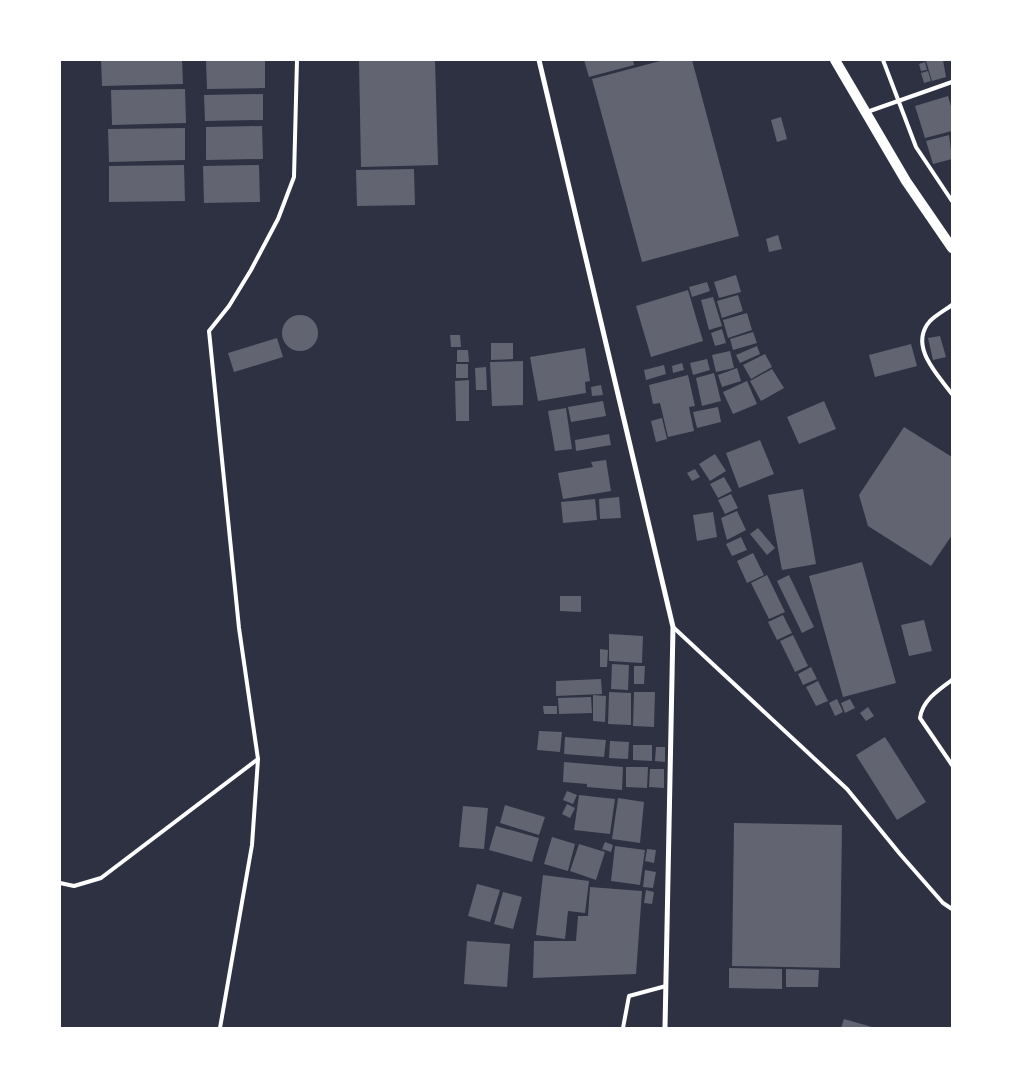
<svg xmlns="http://www.w3.org/2000/svg" width="1012" height="1088" font-family="Montserrat,sans-serif">
<style>
.building{fill:#626471}
.lines{fill:none;stroke-linecap:round;stroke-linejoin:round}
.service{stroke:#fff;stroke-width:4}
.minor{stroke:#fff;stroke-width:5}
.secondary{stroke:#fff;stroke-width:10}
</style>
<rect width="100%" height="100%" fill="#2d3142"/>
<g class="building">
<polygon points="101,60 182,60 183,84 102,86"/>
<polygon points="206,60 265,60 265,88 207,89"/>
<polygon points="359,60 435,60 438,165 361,167"/>
<polygon points="584,60 633,60 634,65 589,77"/>
<polygon points="664,60 692,60 739,236 642,262 592,79"/>
<polygon points="931,60 943,60 946,77 932,81 926,61"/>
<polygon points="925,62 927,70 921,71 919,64"/>
<polygon points="928,71 931,81 924,83 921,73"/>
<polygon points="185,89 186,123 112,125 111,90"/>
<polygon points="263,94 263,120 205,121 204,95"/>
<polygon points="948,96 952,110 952,131 925,138 915,106"/>
<polygon points="781,117 787,139 777,142 771,120"/>
<polygon points="262,126 263,159 206,160 206,127"/>
<polygon points="185,128 185,160 109,162 108,129"/>
<polygon points="949,135 952,159 933,164 926,141"/>
<polygon points="184,165 185,201 109,202 109,166"/>
<polygon points="259,165 260,202 204,203 203,166"/>
<polygon points="414,169 415,205 357,206 356,170"/>
<polygon points="778,235 782,249 769,252 766,239"/>
<polygon points="736,275 741,292 719,298 714,282"/>
<polygon points="707,282 710,291 692,297 689,287"/>
<polygon points="688,290 703,341 651,357 636,306"/>
<polygon points="738,295 743,311 722,318 717,301"/>
<polygon points="713,297 722,326 709,330 701,300"/>
<polygon points="747,313 752,330 728,338 723,320"/>
<circle cx="300" cy="333" r="18"/>
<polygon points="722,329 726,343 715,346 711,333"/>
<polygon points="753,332 757,343 733,350 730,339"/>
<polygon points="450,335 460,335 461,347 451,347"/>
<polygon points="940,336 946,357 933,360 928,338"/>
<polygon points="277,338 283,357 234,372 228,353"/>
<polygon points="491,343 513,343 513,359 491,360"/>
<polygon points="911,344 917,366 875,377 869,355"/>
<polygon points="757,346 760,354 740,363 736,355"/>
<polygon points="585,348 590,381 585,382 586,393 538,401 530,357"/>
<polygon points="457,350 468,350 469,362 457,362"/>
<polygon points="730,351 734,368 716,372 712,355"/>
<polygon points="765,354 772,367 751,379 743,365"/>
<polygon points="707,359 710,370 693,375 690,363"/>
<polygon points="523,361 523,405 492,406 490,362"/>
<polygon points="682,363 684,370 673,373 672,366"/>
<rect x="456" y="364" width="12" height="14"/>
<polygon points="664,365 666,374 646,380 644,370"/>
<polygon points="486,367 487,390 476,390 475,368"/>
<polygon points="737,368 741,381 722,387 718,375"/>
<polygon points="772,369 784,388 761,401 750,381"/>
<polygon points="714,373 721,401 702,406 696,378"/>
<polygon points="688,375 695,406 689,407 694,431 668,437 660,403 653,404 649,385"/>
<polygon points="469,380 469,421 456,421 455,381"/>
<polygon points="747,381 757,404 733,414 723,392"/>
<polygon points="601,385 603,395 592,396 591,387"/>
<polygon points="603,401 606,416 571,422 568,407"/>
<polygon points="824,401 836,429 799,444 787,417"/>
<polygon points="718,407 721,422 697,428 693,412"/>
<polygon points="566,408 572,449 555,451 548,411"/>
<polygon points="662,418 667,439 656,442 651,421"/>
<polygon points="904,427 952,457 952,535 931,566 868,526 859,495"/>
<polygon points="609,434 611,445 576,451 575,440"/>
<polygon points="760,440 774,474 739,488 726,453"/>
<polygon points="715,454 726,471 710,481 699,464"/>
<polygon points="606,460 611,491 563,499 558,473 593,467 591,462"/>
<polygon points="695,469 700,477 692,481 687,473"/>
<polygon points="724,477 732,491 718,498 710,484"/>
<polygon points="803,489 816,564 782,570 768,495"/>
<polygon points="731,494 738,508 725,514 718,500"/>
<polygon points="619,497 621,518 600,519 599,499"/>
<polygon points="595,499 597,520 563,523 561,502"/>
<polygon points="737,511 746,530 727,540 721,518"/>
<polygon points="713,512 717,537 697,541 693,515"/>
<polygon points="758,528 775,548 767,555 750,534"/>
<polygon points="741,537 747,550 732,556 726,544"/>
<polygon points="753,553 764,575 747,583 737,561"/>
<polygon points="862,562 896,683 843,697 809,576"/>
<polygon points="767,575 785,612 769,619 751,583"/>
<polygon points="789,575 814,627 802,633 777,581"/>
<polygon points="560,596 581,596 581,612 560,611"/>
<polygon points="783,615 792,633 777,640 768,622"/>
<polygon points="924,620 932,651 909,656 901,625"/>
<polygon points="609,634 643,636 642,663 609,661"/>
<polygon points="793,635 808,666 795,672 780,641"/>
<polygon points="600,649 608,650 607,667 600,667"/>
<polygon points="612,664 629,665 628,690 611,689"/>
<polygon points="634,666 645,666 644,684 634,684"/>
<polygon points="811,667 817,679 803,685 798,674"/>
<polygon points="601,679 602,694 556,696 556,681"/>
<polygon points="818,681 828,701 816,706 806,687"/>
<polygon points="609,692 631,693 631,725 608,724"/>
<polygon points="634,692 655,692 654,727 633,726"/>
<polygon points="593,695 606,696 605,722 593,721"/>
<polygon points="591,697 592,713 559,714 558,698"/>
<polygon points="837,699 843,712 835,716 829,703"/>
<polygon points="850,699 855,708 845,713 841,703"/>
<polygon points="543,706 557,706 557,714 544,714"/>
<polygon points="868,707 874,716 866,721 860,713"/>
<polygon points="539,731 562,732 560,752 537,750"/>
<polygon points="565,737 606,740 604,757 564,754"/>
<polygon points="885,737 926,802 897,820 856,755"/>
<polygon points="610,741 629,742 628,759 609,758"/>
<polygon points="633,745 652,745 652,761 633,760"/>
<polygon points="656,747 665,747 665,762 655,761"/>
<polygon points="564,762 623,767 622,790 587,787 587,784 563,782"/>
<polygon points="626,767 648,767 647,788 626,787"/>
<polygon points="650,769 664,769 664,788 649,787"/>
<polygon points="567,791 577,795 573,804 563,800"/>
<polygon points="579,795 615,799 610,834 574,830"/>
<polygon points="618,798 644,802 640,843 612,839"/>
<polygon points="567,804 575,808 570,818 562,814"/>
<polygon points="505,805 545,817 539,835 500,823"/>
<polygon points="463,806 488,808 484,849 459,847"/>
<polygon points="734,823 842,825 840,968 732,966"/>
<polygon points="496,826 539,838 532,862 489,850"/>
<polygon points="552,837 575,844 568,871 544,864"/>
<polygon points="605,842 613,845 611,852 602,849"/>
<polygon points="579,844 605,852 596,880 570,871"/>
<polygon points="615,846 645,850 640,885 611,881"/>
<polygon points="647,849 656,850 654,863 645,861"/>
<polygon points="645,870 656,872 653,888 643,887"/>
<polygon points="543,875 589,881 585,913 568,911 565,939 536,935"/>
<polygon points="477,884 500,890 490,922 468,916"/>
<polygon points="590,887 642,891 636,974 533,978 534,941 576,941 578,916 588,916"/>
<polygon points="646,890 654,892 652,904 644,903"/>
<polygon points="503,892 522,897 513,929 494,924"/>
<polygon points="467,941 510,944 507,987 464,984"/>
<polygon points="729,968 782,969 782,989 729,988"/>
<polygon points="786,969 819,970 818,987 786,987"/>
<polygon points="844,1019 872,1027 872,1028 841,1028"/>
</g>
<g class="lines">
<g class="service">
<polyline points="883,60 916,147 952,201"/>
<polyline points="867,112 952,82"/>
<path d="M952,305C945,310 936,315 930,321C908,346 938,375 952,394"/>
<polyline points="673,627 847,789 900,854 943,903 952,909"/>
<path d="M952,680C938,690 922,701 920,718L952,765"/>
<polyline points="60,883 74,886 101,878 258,759"/>
<polyline points="220,1028 252,845 258,759 239,628 209,331 229,306 251,270 278,219 294,177 297,60"/>
<polyline points="623,1028 629,996 666,986"/>
</g>
<polyline class="minor" points="539,60 673,627 665,1028"/>
<polyline class="secondary" points="835,60 906,181 952,248"/>
</g>
<rect width="1012" height="1088" fill="none" stroke="#ffffff" stroke-width="122"/>
</svg>
